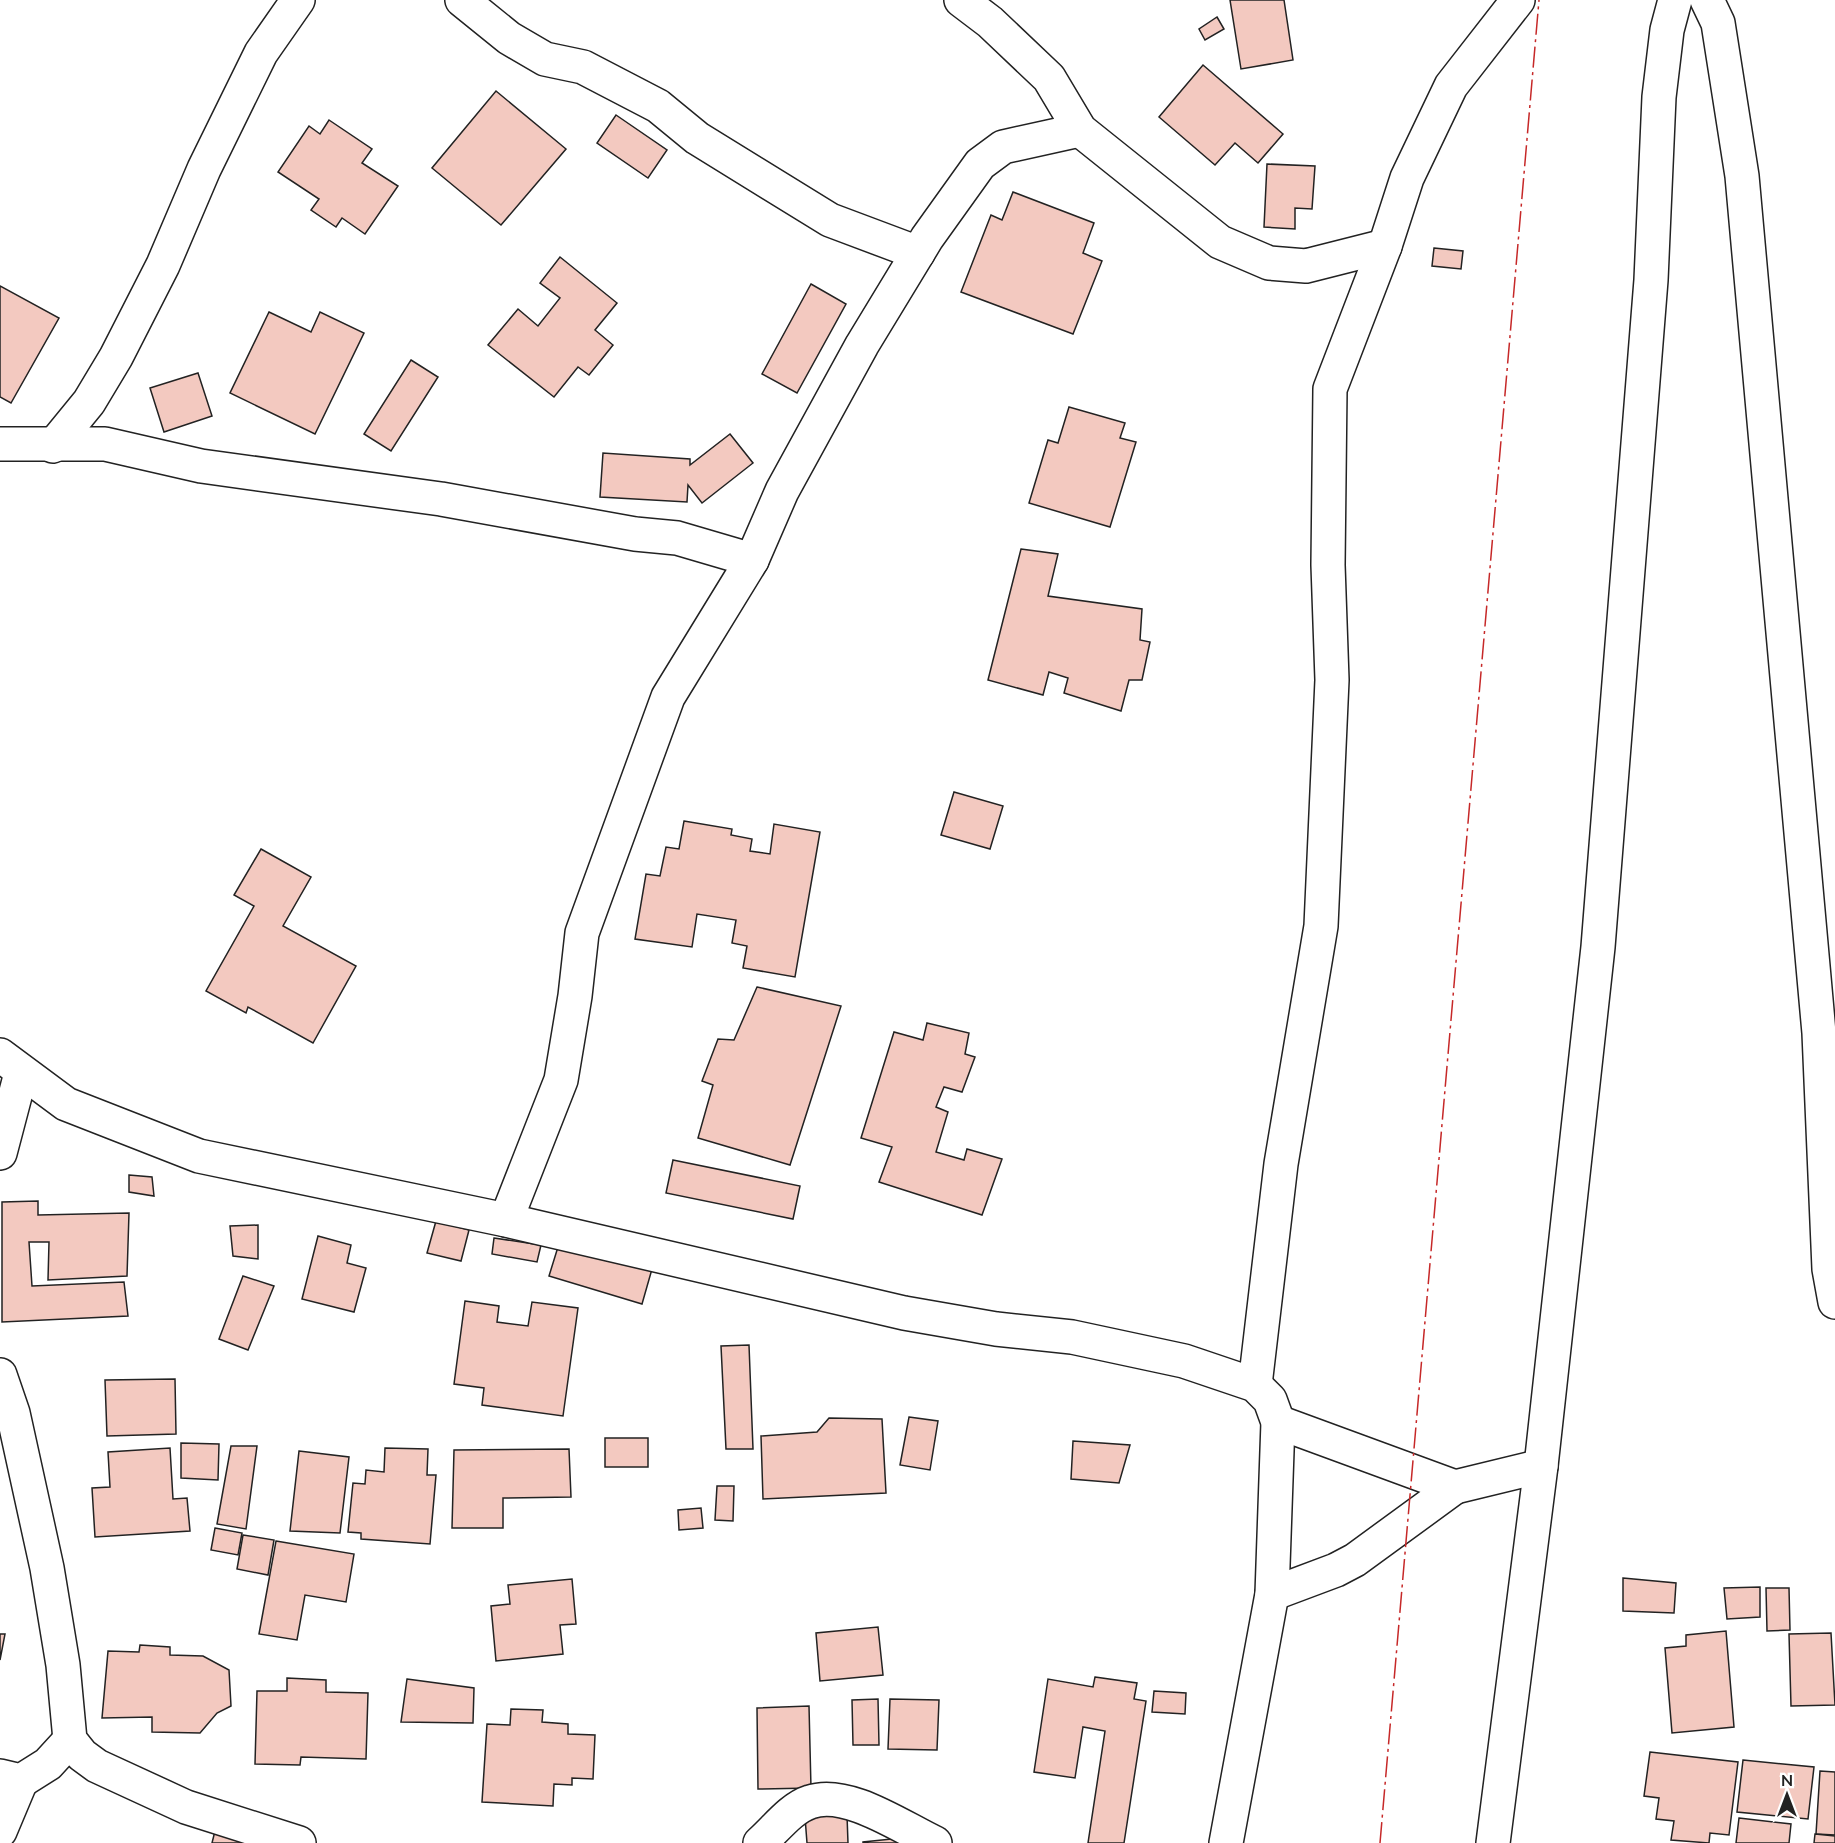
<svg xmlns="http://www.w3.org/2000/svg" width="1835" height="1843" font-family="Mulish,sans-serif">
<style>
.building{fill:#f3c9c0;stroke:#222;stroke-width:1.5}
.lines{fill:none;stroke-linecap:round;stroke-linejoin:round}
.minor-casing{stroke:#222;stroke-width:36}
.tertiary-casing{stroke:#222;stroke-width:36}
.minor{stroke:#fff;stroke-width:33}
.tertiary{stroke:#fff;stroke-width:33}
.power{stroke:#c62828;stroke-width:1.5;stroke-dasharray:21 4.5 3 4.5;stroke-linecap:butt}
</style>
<rect width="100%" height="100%" fill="#fff"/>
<g class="building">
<polygon points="1230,0 1284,0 1293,60 1241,69"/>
<polygon points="1217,17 1224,29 1205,40 1199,29"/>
<polygon points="1203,65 1283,134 1258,163 1235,143 1215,165 1159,117"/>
<polygon points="496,91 566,149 501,225 432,168"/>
<polygon points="616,115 667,150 648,178 597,143"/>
<polygon points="329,120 372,149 362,163 398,186 365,234 342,218 336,227 311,210 319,199 278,172 309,126 320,134"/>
<polygon points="1267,164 1315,166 1312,209 1295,208 1295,229 1264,227"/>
<polygon points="1013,192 1094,223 1083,253 1102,261 1073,334 961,292 991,215 1002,220"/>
<polygon points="1434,248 1463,251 1461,269 1432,266"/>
<polygon points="560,257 617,303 595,330 613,345 589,375 578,367 554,397 488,345 518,309 538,326 560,298 540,283"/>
<polygon points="811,284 846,304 797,393 762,374"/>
<polygon points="0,286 59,318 11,403 0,397"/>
<polygon points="269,312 311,332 320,312 364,333 315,434 230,393"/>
<polygon points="411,360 438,377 391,451 364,434"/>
<polygon points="198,373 212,416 164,432 150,388"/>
<polygon points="1069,407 1125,423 1120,438 1136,442 1110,527 1029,503 1048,440 1058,443"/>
<polygon points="730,434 753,463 702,503 688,485 687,502 600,497 603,453 690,459 690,465"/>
<polygon points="1021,549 1058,554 1048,596 1142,609 1140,640 1150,642 1142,680 1129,680 1121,711 1064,693 1068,678 1049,672 1043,695 988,680"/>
<polygon points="954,792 1003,806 990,849 941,835"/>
<polygon points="684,821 732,829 731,835 752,839 750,851 770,854 774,824 820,832 795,977 743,968 747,946 732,943 736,920 697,914 692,947 635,939 646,874 660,876 666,847 679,849"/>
<polygon points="261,849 311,877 283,926 356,966 313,1043 248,1007 246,1013 206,991 254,906 234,895"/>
<polygon points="757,987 841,1006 790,1165 698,1138 713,1085 702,1081 718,1039 734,1040"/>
<polygon points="927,1023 969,1033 965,1054 975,1057 962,1092 944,1087 936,1107 948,1112 936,1152 964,1160 967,1149 1002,1159 982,1215 879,1182 892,1147 861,1138 894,1032 923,1040"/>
<polygon points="673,1160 800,1186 793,1219 666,1193"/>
<polygon points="129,1175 152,1177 154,1196 129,1192"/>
<polygon points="38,1201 38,1215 129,1213 127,1276 48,1280 49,1242 29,1242 32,1286 124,1282 128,1316 2,1322 2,1202"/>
<polygon points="436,1221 469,1230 461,1261 427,1253"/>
<polygon points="258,1225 258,1259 233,1256 230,1226"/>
<polygon points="562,1234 654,1262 642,1304 549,1276"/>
<polygon points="318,1236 351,1245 347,1263 366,1268 354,1312 302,1299"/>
<polygon points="494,1238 541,1245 537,1262 492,1254"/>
<polygon points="243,1276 274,1286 248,1350 219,1339"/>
<polygon points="465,1301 499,1306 497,1322 528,1326 532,1302 578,1308 563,1416 482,1405 484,1388 454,1384"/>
<polygon points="749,1345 753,1449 726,1449 721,1346"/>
<polygon points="175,1379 176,1434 107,1436 105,1380"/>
<polygon points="909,1417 938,1421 930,1470 900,1465"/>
<polygon points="829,1418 882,1419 886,1493 763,1499 761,1436 817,1432"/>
<rect x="605" y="1438" width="43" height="29"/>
<polygon points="1073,1441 1130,1445 1119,1483 1071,1479"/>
<polygon points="181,1443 219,1444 218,1480 181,1478"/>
<polygon points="231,1446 257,1446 246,1529 217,1524"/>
<polygon points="170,1448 173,1499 187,1498 190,1531 95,1537 92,1488 110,1487 108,1452"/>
<polygon points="385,1448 428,1449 427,1475 436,1475 430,1544 361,1539 361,1533 348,1532 353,1483 365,1484 366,1470 384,1472"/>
<polygon points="569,1449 571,1497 503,1498 503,1528 452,1528 454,1450"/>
<polygon points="299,1451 349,1457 340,1533 290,1531"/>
<polygon points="717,1486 734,1486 733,1521 715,1520"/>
<polygon points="701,1508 703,1528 679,1530 678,1510"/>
<polygon points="215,1528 242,1533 238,1555 211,1550"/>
<polygon points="243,1535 274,1540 268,1575 237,1569"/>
<polygon points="276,1541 354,1554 346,1602 305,1595 297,1640 259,1634"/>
<polygon points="1623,1578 1676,1583 1674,1613 1623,1611"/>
<polygon points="572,1579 576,1624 560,1625 563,1654 496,1661 491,1606 510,1604 508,1585"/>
<polygon points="1760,1587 1760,1617 1727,1619 1724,1588"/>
<polygon points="1766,1588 1789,1588 1790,1630 1767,1631"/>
<polygon points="878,1627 883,1675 820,1681 816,1633"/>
<polygon points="1726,1631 1734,1727 1672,1733 1665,1648 1686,1646 1686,1635"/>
<polygon points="1831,1633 1835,1705 1791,1706 1789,1634"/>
<polygon points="0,1634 5,1634 0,1660"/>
<polygon points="140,1645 170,1647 170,1655 203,1656 229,1670 231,1706 217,1713 200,1733 152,1732 152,1717 102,1718 108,1651 139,1652"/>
<polygon points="1095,1677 1137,1683 1134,1699 1146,1701 1124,1843 1088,1843 1105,1731 1083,1727 1075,1778 1034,1772 1048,1679 1093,1687"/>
<polygon points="287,1678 326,1680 326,1692 368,1693 366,1759 301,1757 300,1765 255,1764 257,1691 287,1691"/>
<polygon points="407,1679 474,1688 473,1723 401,1722"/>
<polygon points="1154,1691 1186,1693 1185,1714 1152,1712"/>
<polygon points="878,1699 879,1745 853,1745 852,1700"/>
<polygon points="890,1699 939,1700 937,1750 888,1749"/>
<polygon points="809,1706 811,1788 758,1789 757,1708"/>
<polygon points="511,1709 543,1710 542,1722 568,1724 568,1734 595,1735 593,1779 572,1778 572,1785 554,1784 553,1806 482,1802 487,1724 510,1725"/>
<polygon points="1650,1752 1738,1762 1729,1835 1710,1833 1709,1843 1671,1840 1674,1821 1656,1819 1659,1798 1644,1796"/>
<polygon points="1743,1760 1814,1767 1808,1819 1737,1812"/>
<polygon points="1820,1771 1835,1772 1835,1835 1816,1834"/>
<polygon points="847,1815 848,1843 807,1843 805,1817"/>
<polygon points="1739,1818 1791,1824 1789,1843 1736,1843"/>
<polygon points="215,1831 252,1843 212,1843"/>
<polygon points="1815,1834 1835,1836 1835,1843 1814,1843"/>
<polygon points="901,1838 902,1843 863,1843 863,1842"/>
</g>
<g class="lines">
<defs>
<g id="minor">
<polyline points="462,0 509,38 545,59 583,67 658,106 697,138 830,220 918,253"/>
<polyline points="961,0 990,22 1049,78 1080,130 1220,242 1269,263 1306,266 1385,246"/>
<polyline points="1707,0 1718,23 1742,176 1819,1033 1829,1269 1835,1302"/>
<polyline points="0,444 105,444 201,466 441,499 635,534 677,538 752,560"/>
<polyline points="53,446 89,402 116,357 163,265 204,169 261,53 298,0"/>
<polyline points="0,1055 66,1104 199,1156 506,1220 904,1313 996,1329 1072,1337 1184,1361 1255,1385 1270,1400 1278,1422 1272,1594 1226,1843"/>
<polyline points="0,1153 21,1073"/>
<polyline points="506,1220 561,1080 575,996 582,933 668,697 752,560 782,491 862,345 927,238 980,164 1003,147 1080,130"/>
<polyline points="0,1375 13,1413 47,1568 63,1665 70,1740 82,1755 97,1766 186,1807 299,1843"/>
<polyline points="1255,1385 1281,1164 1321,926 1332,680 1328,565 1330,389 1385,246 1407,178 1451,86 1518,0"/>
<polyline points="1278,1422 1455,1487 1541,1466"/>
<polyline points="1272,1594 1336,1570 1355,1560 1455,1487"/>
<polyline points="0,1776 21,1781 48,1764 70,1740"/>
<polyline points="0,1831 21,1781"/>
<path d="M760,1843C775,1830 791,1808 810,1802C847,1789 901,1827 935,1843"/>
</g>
<polyline id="tertiary" points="1493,1843 1541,1466 1598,947 1651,280 1659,97 1667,30 1675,0"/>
</defs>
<use href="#minor" class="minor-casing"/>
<use href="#tertiary" class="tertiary-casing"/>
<use href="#minor" class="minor"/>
<use href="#tertiary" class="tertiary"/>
<polyline class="power" points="1380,1843 1539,0"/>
</g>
<g transform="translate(1787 1795)" stroke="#ffffff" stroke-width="4.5" paint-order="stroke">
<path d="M0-4.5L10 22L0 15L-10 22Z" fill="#222222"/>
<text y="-9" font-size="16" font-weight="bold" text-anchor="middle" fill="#222222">N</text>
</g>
</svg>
